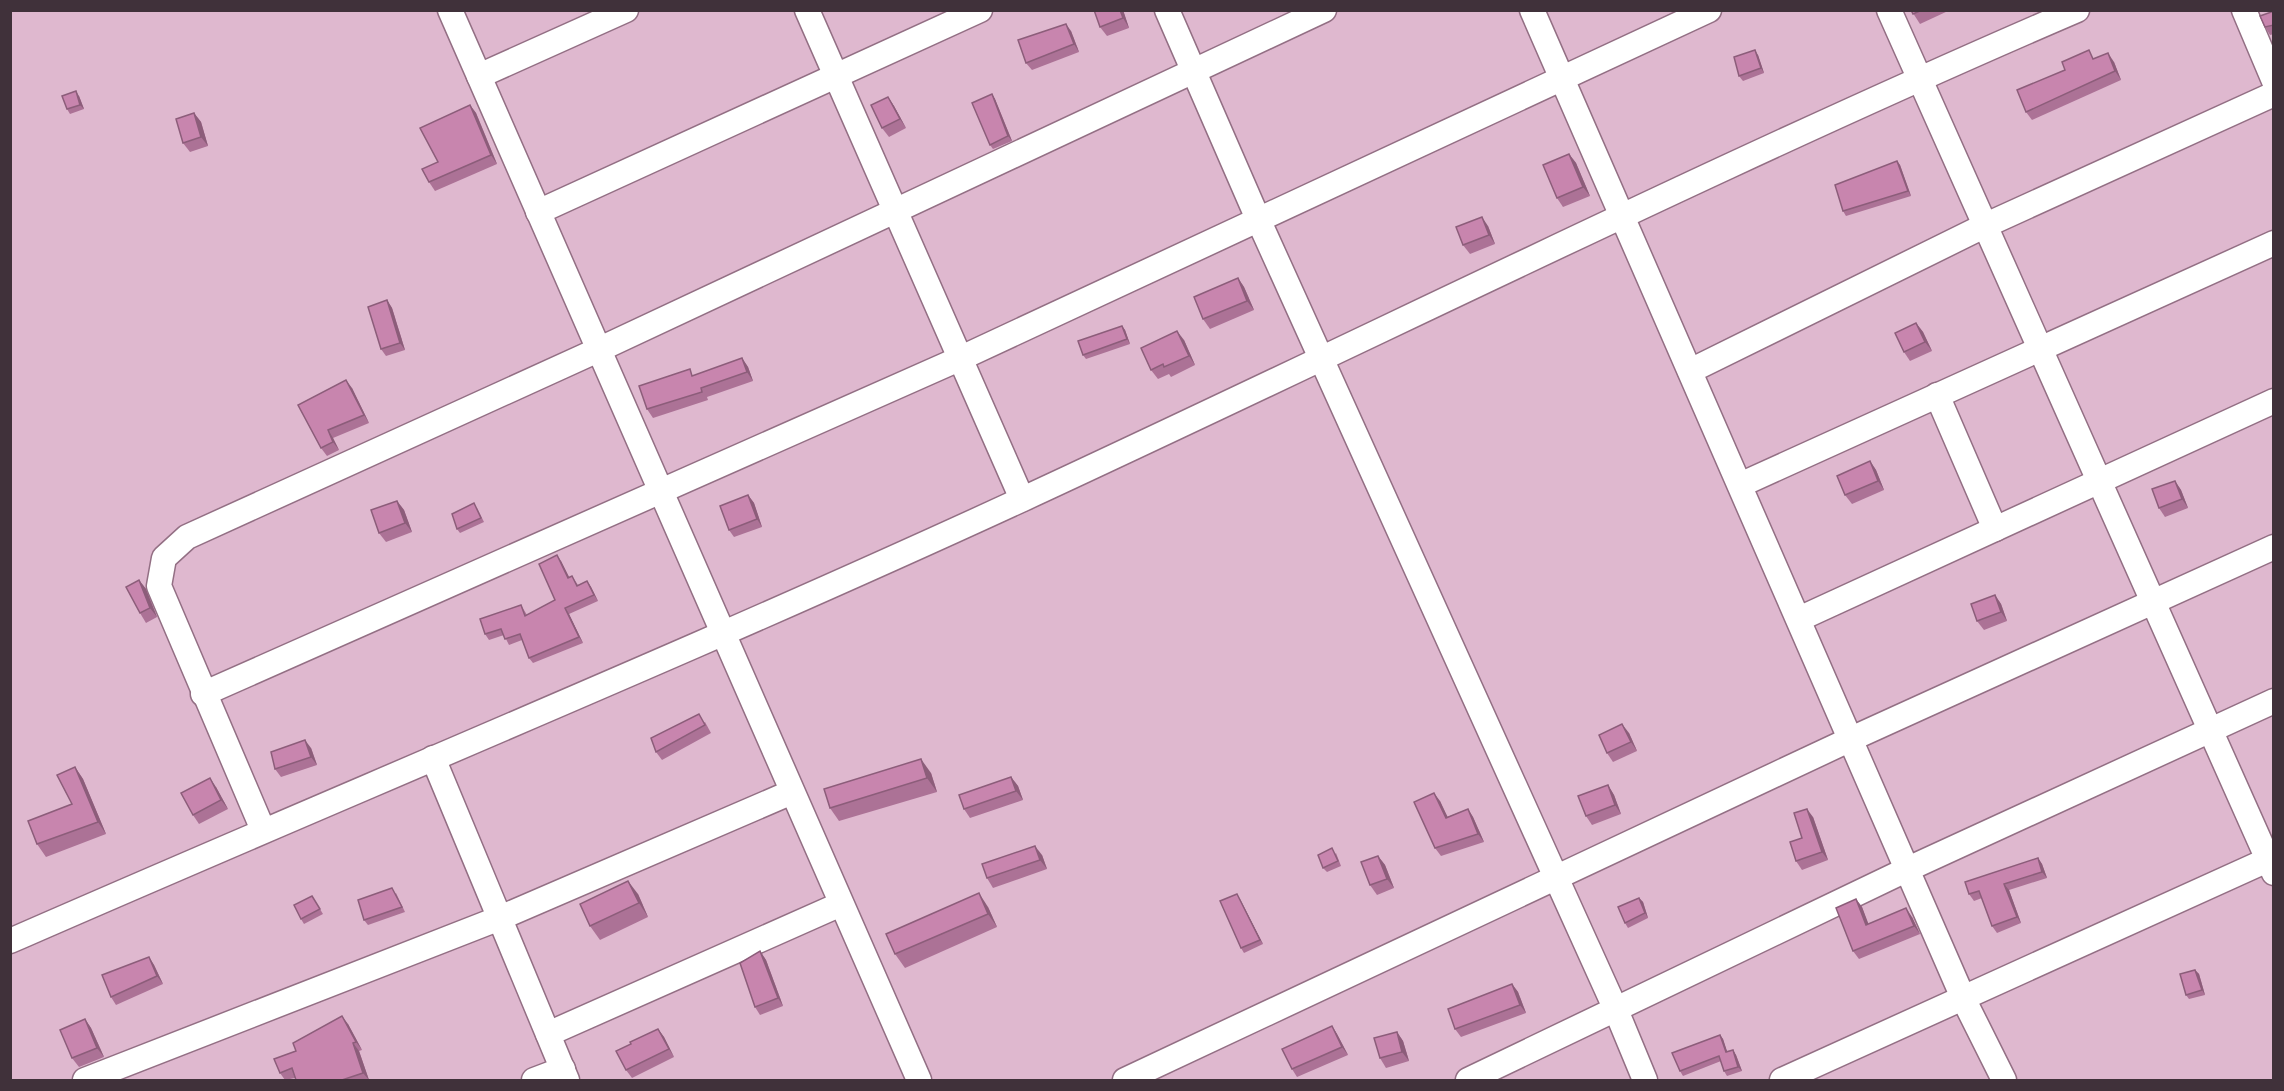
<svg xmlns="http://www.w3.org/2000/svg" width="2284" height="1091" font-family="Overpass,sans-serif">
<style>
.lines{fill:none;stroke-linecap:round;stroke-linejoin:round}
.minor-casing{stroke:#936f84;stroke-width:27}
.minor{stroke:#fff;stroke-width:24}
.wall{fill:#ac7296}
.shaded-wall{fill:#8c5d7a}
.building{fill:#c885ae;stroke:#8c5d7a;stroke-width:1.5}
</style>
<rect width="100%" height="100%" fill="#dfb8cf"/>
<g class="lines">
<defs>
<g id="minor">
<polyline points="450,10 919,1080"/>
<polyline points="807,10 1022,499"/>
<polyline points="1167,10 1258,219 1616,1010 1645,1080"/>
<polyline points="1532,10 1964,1000 2004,1080"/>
<polyline points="1889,10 2274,873"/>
<polyline points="2244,10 2274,81"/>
<polyline points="479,76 626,10"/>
<polyline points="538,212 980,10"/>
<polyline points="1690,371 1984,226 2274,94"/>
<polyline points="1937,395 1995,529"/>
<polyline points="1740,485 2274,243"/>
<polyline points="1799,619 2274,401"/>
<polyline points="203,694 959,359 1709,10"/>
<polyline points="433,758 567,1080"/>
<polyline points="263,830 159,586 164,558 187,537 598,350 1324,10"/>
<path d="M10,941C348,793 689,653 1023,499C1375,336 1721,163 2077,10"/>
<polyline points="548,1034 841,904"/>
<polyline points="85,1080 500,918 792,792"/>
<polyline points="534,1080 563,1069"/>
<polyline points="1125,1080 1851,739 2274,547"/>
<polyline points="1468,1080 1908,869 2274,701"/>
<polyline points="1782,1080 2274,857"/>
</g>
</defs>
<use href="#minor" class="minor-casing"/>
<use href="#minor" class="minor"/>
</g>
<g class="wall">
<polygon points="1123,10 1129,28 1107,36 1100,27"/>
<polygon points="1911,10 1947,10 1948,11 1920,24"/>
<polygon points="2274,11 2274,34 2270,35 2265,27"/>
<polygon points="1071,31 1079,52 1032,70 1026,63"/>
<polygon points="1758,55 1764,73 1743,81 1739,76"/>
<polygon points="2095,59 2114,62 2121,80 2032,120 2026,112 2065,70"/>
<polygon points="992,94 995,99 1012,141 993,149 990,145"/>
<polygon points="79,96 84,109 70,114 67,109"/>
<polygon points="888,97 894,106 906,128 889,137 882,128"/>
<polygon points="470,105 476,113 497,164 435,191 429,182 438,162"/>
<polygon points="194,113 201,122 208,146 190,152 183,143"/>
<polygon points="1569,154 1576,163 1590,196 1563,207 1557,198"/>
<polygon points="1897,161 1900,165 1911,196 1846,216 1843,211"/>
<polygon points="1488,226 1495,244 1470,254 1463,245"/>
<polygon points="1238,278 1244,287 1254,310 1210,329 1203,319"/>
<polygon points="387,300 392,308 405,350 386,356 381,349"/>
<polygon points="1916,323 1923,332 1932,351 1910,361 1904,352"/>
<polygon points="1122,326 1125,330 1130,344 1086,359 1083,355"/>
<polygon points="1184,340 1195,365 1171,377 1169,374 1158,379 1151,370"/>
<polygon points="742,358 748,367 753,381 707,397 708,400 653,418 647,409"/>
<polygon points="352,388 369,423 333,438 339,450 327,456 321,448 298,405"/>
<polygon points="1870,461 1876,470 1884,490 1852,504 1845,495"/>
<polygon points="2175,481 2181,490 2188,508 2165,517 2159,508"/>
<polygon points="748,495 754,503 762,527 734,537 729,530"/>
<polygon points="397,501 404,510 412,532 386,542 379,533"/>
<polygon points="477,508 484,522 460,533 457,529"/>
<polygon points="561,561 569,577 572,576 578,585 587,581 591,587 598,601 569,614 583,643 533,663 529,658 522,640 509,645 504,635 489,640 485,634 521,605 527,615 555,600"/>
<polygon points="139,580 146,589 157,617 146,623 140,613"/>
<polygon points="1995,595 2001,604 2007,621 1984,630 1977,621"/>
<polygon points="705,722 711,733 662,760 656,752"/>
<polygon points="1629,733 1637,751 1613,762 1607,753"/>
<polygon points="311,748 317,765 281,777 275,769"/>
<polygon points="75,767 83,779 106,834 46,857 37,844 72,804"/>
<polygon points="931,773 937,792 839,821 830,808"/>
<polygon points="1011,777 1018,786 1023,800 970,818 964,809"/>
<polygon points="1608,785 1614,795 1621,814 1592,825 1586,816"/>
<polygon points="216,787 228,809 199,824 193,815"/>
<polygon points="1440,801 1447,817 1468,809 1473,817 1484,842 1441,856 1435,848"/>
<polygon points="1813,817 1828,860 1802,870 1796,861 1802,838"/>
<polygon points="1336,853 1341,866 1327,872 1323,868"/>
<polygon points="1042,855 1047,869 993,888 987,878"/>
<polygon points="1378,856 1385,865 1394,888 1377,895 1370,885"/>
<polygon points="2038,858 2042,864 2047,878 2009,890 2021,923 1997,933 1992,926 1982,898 1974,901 1969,894"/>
<polygon points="396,893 405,912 368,925 364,920"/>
<polygon points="638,894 648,917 600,940 590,926"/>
<polygon points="1237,894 1263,944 1244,953 1241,948"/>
<polygon points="312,896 323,914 304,924 301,919"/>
<polygon points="1639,898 1643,902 1648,918 1628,928 1625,923"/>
<polygon points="1856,899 1862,907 1868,924 1912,917 1920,934 1859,959 1853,951"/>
<polygon points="988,907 997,927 905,968 895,954"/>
<polygon points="760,951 766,960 783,1006 760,1015 755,1007"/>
<polygon points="149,957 154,965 163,984 116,1005 111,997"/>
<polygon points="2195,970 2199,974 2205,995 2189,999 2186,995"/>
<polygon points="1512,984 1518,992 1526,1013 1461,1037 1455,1029"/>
<polygon points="85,1019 91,1028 104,1057 79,1067 72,1058"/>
<polygon points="348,1024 362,1050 359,1051 369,1080 296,1080 295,1078 285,1080 280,1073 296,1051"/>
<polygon points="1332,1026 1337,1034 1348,1055 1297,1077 1292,1069"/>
<polygon points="658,1029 664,1037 674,1057 632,1078 626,1070"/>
<polygon points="1397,1032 1403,1041 1409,1061 1386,1068 1380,1058"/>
<polygon points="1720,1035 1723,1039 1727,1052 1733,1050 1736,1055 1742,1071 1727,1076 1724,1071 1721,1061 1683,1076 1680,1071"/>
</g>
<g class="shaded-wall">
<polygon points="1120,10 1123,10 1129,28 1123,18"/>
<polygon points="1066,24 1071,31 1079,52 1074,44"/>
<polygon points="1755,50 1758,55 1764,73 1761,68"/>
<polygon points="2108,53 2114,62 2121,80 2115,71"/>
<polygon points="76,91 79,96 84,109 80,105"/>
<polygon points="992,94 995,99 1012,141 1008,136"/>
<polygon points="888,97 894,106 906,128 900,119"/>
<polygon points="470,105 476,113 497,164 491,155"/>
<polygon points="194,113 201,122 208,146 201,137"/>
<polygon points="1569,154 1576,163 1590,196 1583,187"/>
<polygon points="1897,161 1900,165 1911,196 1908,191"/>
<polygon points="1482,217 1488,226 1495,244 1489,235"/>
<polygon points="1238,278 1244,287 1254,310 1247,301"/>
<polygon points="387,300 392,308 405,350 400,343"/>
<polygon points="1916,323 1923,332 1932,351 1925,342"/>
<polygon points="1122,326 1125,330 1130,344 1127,339"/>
<polygon points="1177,331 1184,340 1195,365 1189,356"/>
<polygon points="742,358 748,367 753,381 747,372"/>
<polygon points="346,380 352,388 369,423 364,415"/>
<polygon points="328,430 333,438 339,450 333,442"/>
<polygon points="1870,461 1876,470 1884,490 1878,481"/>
<polygon points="2175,481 2181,490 2188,508 2182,499"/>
<polygon points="748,495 754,503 762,527 757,519"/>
<polygon points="397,501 404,510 412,532 405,523"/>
<polygon points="557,555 561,561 572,583 568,578"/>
<polygon points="139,580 146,589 157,617 150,608"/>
<polygon points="587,581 591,587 598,601 594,595"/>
<polygon points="1995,595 2001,604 2007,621 2001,612"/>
<polygon points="565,608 569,614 583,643 579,637"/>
<polygon points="1622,724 1629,733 1637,751 1631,742"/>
<polygon points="305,740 311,748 317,765 311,757"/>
<polygon points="921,759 931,773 937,792 927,778"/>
<polygon points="75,767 83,779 106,834 98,822"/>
<polygon points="1011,777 1018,786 1023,800 1016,791"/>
<polygon points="210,778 216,787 228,809 221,800"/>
<polygon points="1608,785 1614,795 1621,814 1615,805"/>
<polygon points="1434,793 1440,801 1452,826 1446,818"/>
<polygon points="1468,809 1473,817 1484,842 1478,834"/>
<polygon points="1807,809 1813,817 1828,860 1822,852"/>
<polygon points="1035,846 1042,855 1047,869 1040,860"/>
<polygon points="1378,856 1385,865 1394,888 1387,879"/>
<polygon points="2038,858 2042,864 2047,878 2042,872"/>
<polygon points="628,881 638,894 648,917 639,903"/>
<polygon points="2004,884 2009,890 2021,923 2017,917"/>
<polygon points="979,893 988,907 997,927 988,914"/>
<polygon points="1237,894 1240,899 1263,944 1260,940"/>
<polygon points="1639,898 1643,902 1648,918 1645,913"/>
<polygon points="1856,899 1862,907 1872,933 1866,925"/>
<polygon points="1906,908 1912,917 1920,934 1914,926"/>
<polygon points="760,951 766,960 783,1006 778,998"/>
<polygon points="149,957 154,965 163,984 157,976"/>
<polygon points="2195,970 2199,974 2205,995 2202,990"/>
<polygon points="1512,984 1518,992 1526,1013 1520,1005"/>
<polygon points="342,1016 348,1024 362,1050 356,1042"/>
<polygon points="85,1019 91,1028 104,1057 97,1048"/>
<polygon points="1332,1026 1337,1034 1348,1055 1342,1047"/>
<polygon points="658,1029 664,1037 674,1057 669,1049"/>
<polygon points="1397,1032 1403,1041 1409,1061 1402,1052"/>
<polygon points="1720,1035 1723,1039 1729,1057 1726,1052"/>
<polygon points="353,1043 359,1051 369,1080 363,1073"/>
<polygon points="1733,1050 1736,1055 1742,1071 1738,1067"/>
</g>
<g class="building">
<polygon points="1094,10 1120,10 1123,18 1100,27"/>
<polygon points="1911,10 1922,10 1913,14"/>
<polygon points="2274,11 2274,25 2265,27 2260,16"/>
<polygon points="1066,24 1074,44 1026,63 1018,40"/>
<polygon points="1755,50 1761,68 1739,76 1734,57"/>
<polygon points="2089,50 2093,59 2108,53 2115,71 2026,112 2017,90 2065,70 2062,62"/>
<polygon points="76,91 80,105 67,109 62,96"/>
<polygon points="992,94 1008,136 990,145 972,103"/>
<polygon points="888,97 900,119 882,128 871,105"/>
<polygon points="470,105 491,155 429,182 422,169 438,162 420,128"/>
<polygon points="194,113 201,137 183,143 176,119"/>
<polygon points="1569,154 1583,187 1557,198 1543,165"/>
<polygon points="1897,161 1908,191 1843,211 1835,185"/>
<polygon points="1482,217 1489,235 1463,245 1456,227"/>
<polygon points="1238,278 1247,301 1203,319 1194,297"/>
<polygon points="387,300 400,343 381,349 368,307"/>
<polygon points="1916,323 1925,342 1904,352 1895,333"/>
<polygon points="1122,326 1127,339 1083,355 1078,341"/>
<polygon points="1177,331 1189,356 1164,367 1163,364 1151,370 1141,348"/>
<polygon points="742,358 747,372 701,388 702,392 647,409 639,386 690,369 692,376"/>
<polygon points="346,380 364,415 328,430 333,442 321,448 298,405"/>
<polygon points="1870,461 1878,481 1845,495 1837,476"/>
<polygon points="2175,481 2182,499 2159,508 2152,489"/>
<polygon points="748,495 757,519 729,530 720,506"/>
<polygon points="397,501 405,523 379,533 371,510"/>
<polygon points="474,503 481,518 457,529 452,514"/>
<polygon points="557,555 568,578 572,576 577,586 587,581 594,595 565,608 579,637 529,658 520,634 505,639 501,629 485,634 480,619 521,605 525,616 555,600 539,564"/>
<polygon points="139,580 150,608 140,613 126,587"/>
<polygon points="1995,595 2001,612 1977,621 1971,604"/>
<polygon points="699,714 705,725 656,752 651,738"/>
<polygon points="1622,724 1631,742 1607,753 1599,735"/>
<polygon points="305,740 311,757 275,769 271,752"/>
<polygon points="921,759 927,778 830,808 824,789"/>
<polygon points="75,767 98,822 37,844 28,821 72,804 57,775"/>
<polygon points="1011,777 1016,791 964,809 959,795"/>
<polygon points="210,778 221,800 193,815 181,793"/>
<polygon points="1608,785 1615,805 1586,816 1578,796"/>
<polygon points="1434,793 1446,818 1468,809 1478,834 1435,848 1414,802"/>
<polygon points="1807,809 1822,852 1796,861 1790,842 1802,838 1794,813"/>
<polygon points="1035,846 1040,860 987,878 982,864"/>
<polygon points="1332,848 1338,861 1323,868 1318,855"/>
<polygon points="1378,856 1387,879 1370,885 1361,862"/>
<polygon points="2038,858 2042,872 2004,884 2017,917 1992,926 1979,891 1969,894 1965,882"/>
<polygon points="628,881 639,903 590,926 580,904"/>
<polygon points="392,888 402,907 364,920 358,900"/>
<polygon points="979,893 988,914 895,954 886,934"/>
<polygon points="1237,894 1260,940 1241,948 1220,901"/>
<polygon points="312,896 320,909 301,919 294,905"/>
<polygon points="1639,898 1645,913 1625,923 1618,907"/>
<polygon points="1856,899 1866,925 1906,908 1914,926 1853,951 1836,908"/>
<polygon points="760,951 778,998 755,1007 740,963"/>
<polygon points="149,957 157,976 111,997 102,975"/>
<polygon points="2195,970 2202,990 2186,995 2180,974"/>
<polygon points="1512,984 1520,1005 1455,1029 1448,1009"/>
<polygon points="342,1016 356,1042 353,1043 363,1073 342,1080 296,1080 292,1068 280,1073 274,1059 296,1051 293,1043"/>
<polygon points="85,1019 97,1048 72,1058 60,1030"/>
<polygon points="1332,1026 1342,1047 1292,1069 1282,1049"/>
<polygon points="658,1029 669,1049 626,1070 616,1051 631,1044 630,1042"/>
<polygon points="1397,1032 1402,1052 1380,1058 1374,1038"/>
<polygon points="1720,1035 1726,1052 1733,1050 1738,1067 1724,1071 1719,1056 1680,1071 1672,1053"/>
</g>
<rect width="2284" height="1091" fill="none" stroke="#40313a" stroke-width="24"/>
</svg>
